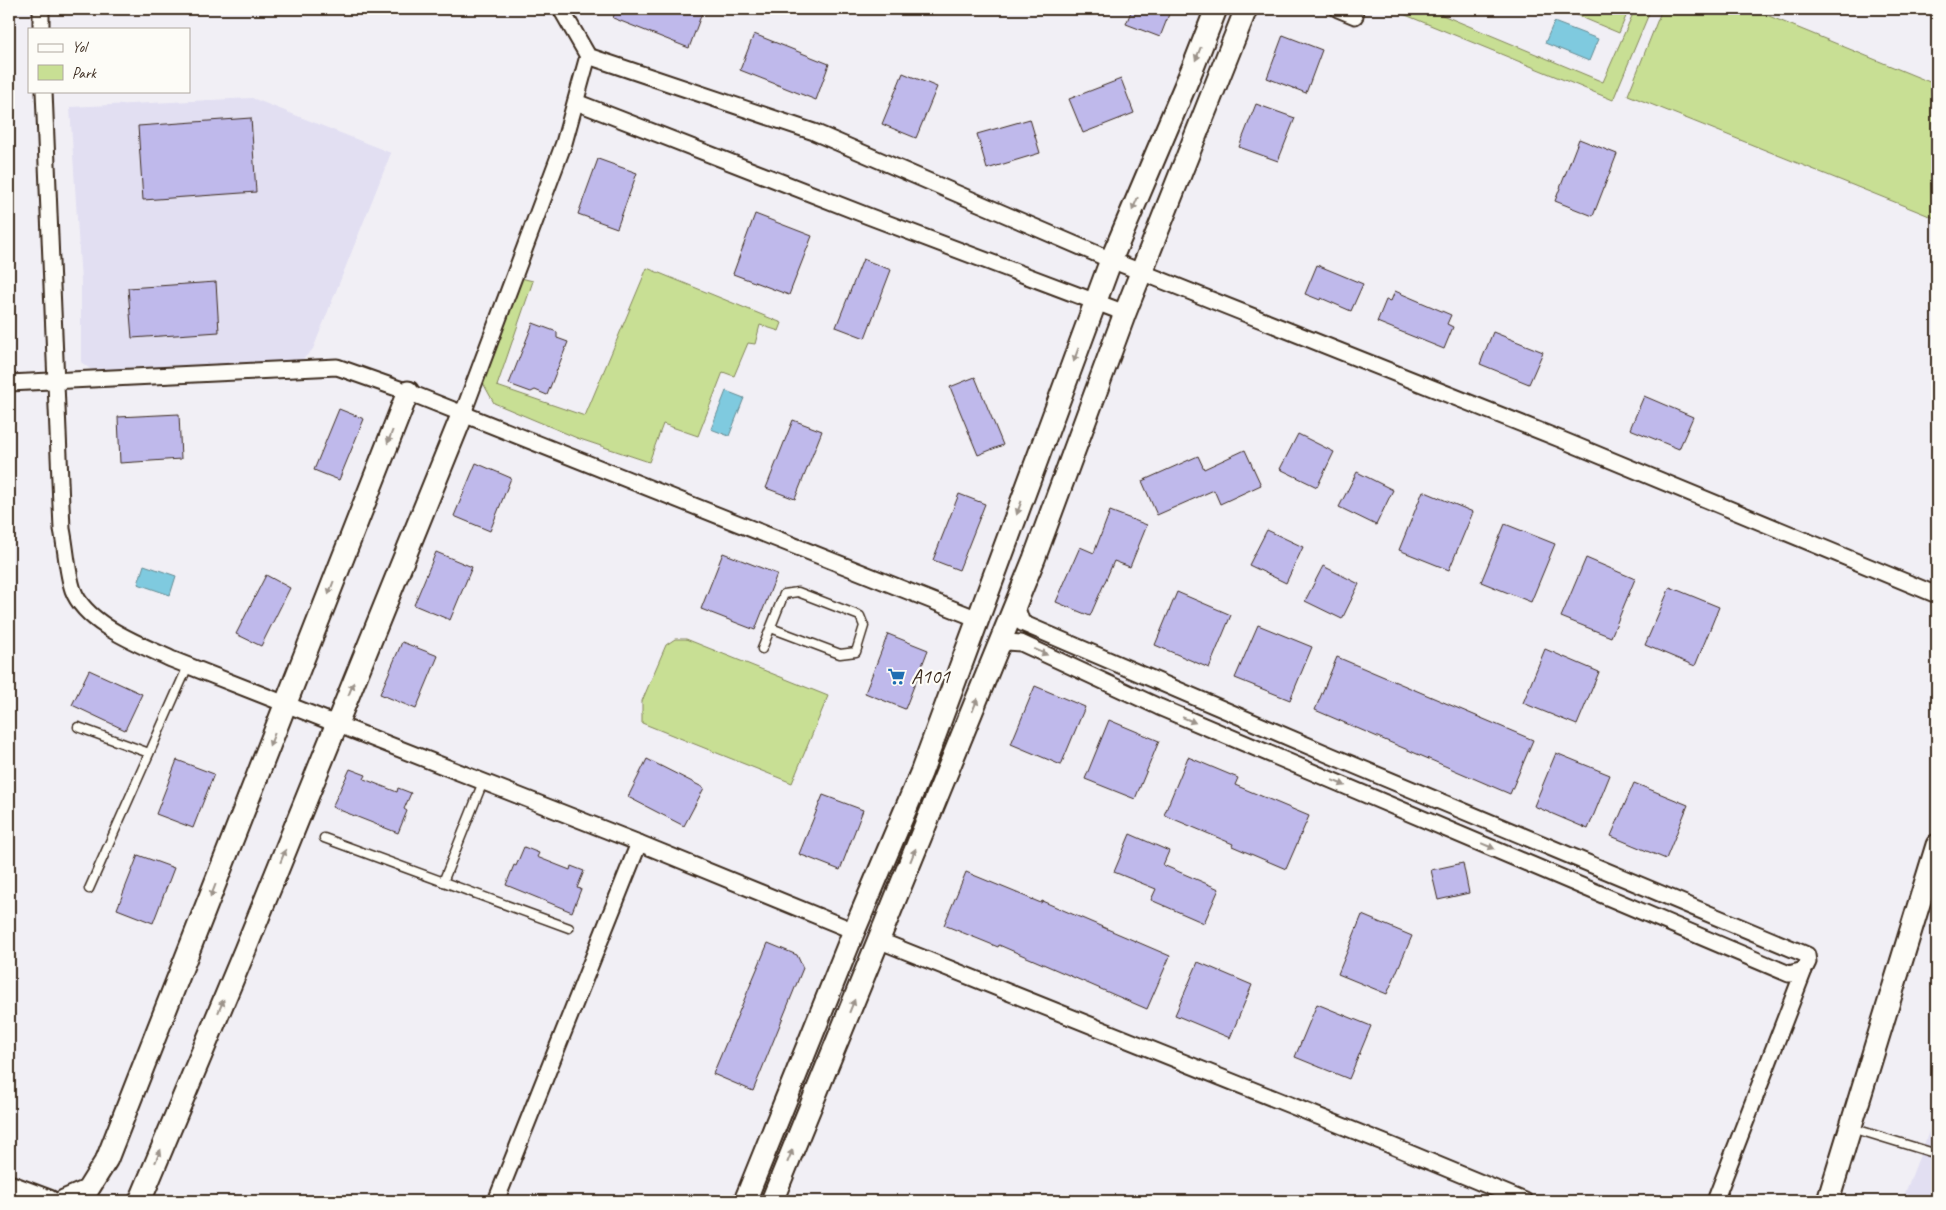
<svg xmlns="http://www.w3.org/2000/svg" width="1946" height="1210" font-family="Caveat,sans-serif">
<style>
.built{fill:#e2dff2}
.green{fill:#c8df94;stroke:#828459}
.water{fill:#7fcadf;stroke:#648a92}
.building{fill:#bfb9eb;stroke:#3b2a1e}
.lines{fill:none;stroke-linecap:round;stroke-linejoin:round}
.lane-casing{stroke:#3b2a1e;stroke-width:11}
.street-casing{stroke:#3b2a1e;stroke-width:19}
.secondary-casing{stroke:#3b2a1e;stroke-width:25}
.lane{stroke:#fdfcf7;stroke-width:8}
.street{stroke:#fdfcf7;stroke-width:15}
.secondary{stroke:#fdfcf7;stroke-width:21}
.oneway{fill:#9c938a}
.labels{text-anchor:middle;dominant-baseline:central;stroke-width:4.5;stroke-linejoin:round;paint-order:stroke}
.poi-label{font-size:21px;fill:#3b2a1e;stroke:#fdfcf7;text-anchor:start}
</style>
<rect width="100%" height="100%" fill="#f1eff5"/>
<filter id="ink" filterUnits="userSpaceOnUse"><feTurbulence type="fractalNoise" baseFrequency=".02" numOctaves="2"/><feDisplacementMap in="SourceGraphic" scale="10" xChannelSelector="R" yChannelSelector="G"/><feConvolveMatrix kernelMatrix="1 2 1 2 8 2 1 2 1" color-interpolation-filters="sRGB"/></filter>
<g filter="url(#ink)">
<g class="built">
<polygon points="252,98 391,153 313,349 299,363 95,373 81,362 81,282 70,107"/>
<polygon points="1937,1111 1937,1201 1902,1201"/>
</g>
<g class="green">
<polygon points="1391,9 1428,9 1603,82 1635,9 1651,9 1613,100"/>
<polygon points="1562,9 1629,9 1619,33"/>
<polygon points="1662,9 1752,9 1937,85 1937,219 1628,95"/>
<polygon points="647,268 782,323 779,331 760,325 755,344 748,343 734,376 723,372 698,436 663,424 649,462 577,438 494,403 483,383 521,278 533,281 497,386 585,416"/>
<polygon points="675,639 686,639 828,696 792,783 642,723 642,701 666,645"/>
</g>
<g class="water">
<polygon points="1554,22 1598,39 1589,61 1545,43"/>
<polygon points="726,391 744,398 729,436 711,429"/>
<polygon points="144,565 176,576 170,595 138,584"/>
</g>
<g class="building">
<polygon points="616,9 691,9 702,13 689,48 613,18"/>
<polygon points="1132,9 1171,9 1160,37 1126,24"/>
<polygon points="754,34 829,64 816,100 740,70"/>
<polygon points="1283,35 1322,50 1306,93 1267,78"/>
<polygon points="903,73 937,87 916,138 882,124"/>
<polygon points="1121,79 1134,113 1083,133 1069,99"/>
<polygon points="1256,104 1295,118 1278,161 1239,147"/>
<polygon points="251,118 256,192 143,200 138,126"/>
<polygon points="1030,119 1040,153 987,169 977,134"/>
<polygon points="1579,139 1617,154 1593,216 1555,201"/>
<polygon points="598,159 637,173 617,228 578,214"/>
<polygon points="755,214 812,236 789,295 733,274"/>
<polygon points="863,259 891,270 865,338 836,327"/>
<polygon points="1317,265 1363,284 1351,311 1321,298 1320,300 1305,294"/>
<polygon points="216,282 219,332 132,338 128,288"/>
<polygon points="1395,291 1451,315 1447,324 1453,327 1444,349 1377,322 1386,300 1391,301"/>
<polygon points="533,323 557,332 557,338 568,342 547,395 535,390 531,392 509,384"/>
<polygon points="1493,332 1543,352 1529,384 1480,364"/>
<polygon points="975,377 1003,445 978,455 950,387"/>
<polygon points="1644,396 1693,417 1679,449 1630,429"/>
<polygon points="339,409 364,419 339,480 314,470"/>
<polygon points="179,414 181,459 120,463 118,417"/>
<polygon points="793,420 822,431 795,499 766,488"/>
<polygon points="1298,434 1334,452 1317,487 1280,469"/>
<polygon points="1245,450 1261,485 1220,504 1214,490 1157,515 1142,481 1198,456 1204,469"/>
<polygon points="476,463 511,478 490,531 454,516"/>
<polygon points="1357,472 1393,490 1376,525 1339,507"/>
<polygon points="1423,491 1473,512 1449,570 1399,550"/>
<polygon points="959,494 985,504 959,570 933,560"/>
<polygon points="1110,511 1147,525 1130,567 1114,561 1090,616 1056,602 1080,547 1094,553"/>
<polygon points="1505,524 1555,544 1531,602 1481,582"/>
<polygon points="1267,530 1303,547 1286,583 1249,565"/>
<polygon points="436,552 472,567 450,620 414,605"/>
<polygon points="723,553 777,574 755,630 701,609"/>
<polygon points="1586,558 1635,579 1611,637 1561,617"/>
<polygon points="1323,566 1359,584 1342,619 1305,601"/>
<polygon points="266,575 290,588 261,646 236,634"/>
<polygon points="1670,587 1719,607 1695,666 1645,645"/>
<polygon points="1177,592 1231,615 1209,668 1155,645"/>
<polygon points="1258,625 1312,647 1290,700 1235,678"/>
<polygon points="888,634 928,650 905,709 865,693"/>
<polygon points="402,642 438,656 416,709 380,694"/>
<polygon points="1545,649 1599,672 1577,725 1523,703"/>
<polygon points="1337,657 1533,740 1510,794 1315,710"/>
<polygon points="89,670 142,694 125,730 72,705"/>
<polygon points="1035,686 1085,707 1061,765 1011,744"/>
<polygon points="1109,720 1159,741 1135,799 1085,779"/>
<polygon points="1556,753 1610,775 1588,829 1534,806"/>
<polygon points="1188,757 1238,778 1235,785 1309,816 1286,869 1232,846 1233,844 1164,815"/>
<polygon points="647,759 704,788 684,826 628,797"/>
<polygon points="177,760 214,774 193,828 156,814"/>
<polygon points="350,769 366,775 364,779 397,792 398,788 411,793 404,809 407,811 398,833 332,807"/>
<polygon points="1634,783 1688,805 1666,859 1611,836"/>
<polygon points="823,795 863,810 840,870 799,854"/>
<polygon points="1130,834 1169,851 1163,865 1219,889 1204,923 1151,900 1156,889 1114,872"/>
<polygon points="524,847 539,853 537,857 570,870 571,866 584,871 577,888 581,889 572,912 506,885 514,865 516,866"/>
<polygon points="138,855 174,868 153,923 117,909"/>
<polygon points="1463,863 1469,893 1438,900 1431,870"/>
<polygon points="966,872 1041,903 1042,901 1170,956 1147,1009 999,945 998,947 944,925"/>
<polygon points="1362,915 1412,936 1387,994 1338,974"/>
<polygon points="768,943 797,955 803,968 753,1091 713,1074"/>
<polygon points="1198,962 1252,985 1230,1038 1175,1015"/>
<polygon points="1317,1004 1371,1026 1349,1079 1295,1057"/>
</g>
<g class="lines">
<defs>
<g id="lane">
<polyline points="762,649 784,594 798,592 860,616 864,626 856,652 840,654 771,628"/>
<polyline points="78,727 149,753"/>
<polyline points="324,838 569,928"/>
<polyline points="443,882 483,782"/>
<polyline points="89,889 188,666"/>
<polyline points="1852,1128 1937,1154"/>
</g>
<g id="street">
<polyline points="41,9 41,29"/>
<polyline points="561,9 588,56 814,132 1111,260 1560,439 1937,595"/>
<polyline points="1338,9 1355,16"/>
<path d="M44,91L62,529C66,548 67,573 73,590C86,625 140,644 171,659L639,843L854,931"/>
<polyline points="576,102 868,216 1125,313"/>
<polyline points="9,383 337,367 408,392 978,619"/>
<polyline points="463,413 564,143 588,56"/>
<polyline points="997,649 1007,642 1021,643 1159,707 1789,974 1804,970 1808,962 1807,955 1332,756 1022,623 1016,605"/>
<polyline points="878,940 1390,1145 1525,1201"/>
<polyline points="496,1201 639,843"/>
<polyline points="1715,1201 1804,970"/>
</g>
<g id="secondary">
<polyline points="9,1186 49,1201"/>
<polyline points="64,1201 87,1191 107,1159 408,392"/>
<polyline points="140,1201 245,950 463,413"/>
<polyline points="745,1201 854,931 921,773 1111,260 1194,65 1216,9"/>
<polyline points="772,1201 1034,559 1125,313 1246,9"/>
<polyline points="1828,1201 1937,845"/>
</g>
</defs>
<use href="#lane" class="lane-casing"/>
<use href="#street" class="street-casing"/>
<use href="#secondary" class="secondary-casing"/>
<use href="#lane" class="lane"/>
<use href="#street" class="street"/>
<use href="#secondary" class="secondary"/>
</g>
<defs><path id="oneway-solid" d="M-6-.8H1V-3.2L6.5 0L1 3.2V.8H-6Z" transform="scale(1.25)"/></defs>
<g class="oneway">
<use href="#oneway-solid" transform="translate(1198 54) rotate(112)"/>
<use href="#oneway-solid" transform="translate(1135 204) rotate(113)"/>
<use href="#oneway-solid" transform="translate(1076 355) rotate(110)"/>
<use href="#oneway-solid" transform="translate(390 437) rotate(111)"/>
<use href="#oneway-solid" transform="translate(1019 508) rotate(110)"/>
<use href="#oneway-solid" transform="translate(331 588) rotate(111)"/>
<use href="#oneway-solid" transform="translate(1041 652) rotate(25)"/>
<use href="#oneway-solid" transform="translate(351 689) rotate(-68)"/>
<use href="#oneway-solid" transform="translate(975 705) rotate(-68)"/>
<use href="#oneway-solid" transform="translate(1189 720) rotate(23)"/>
<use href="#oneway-solid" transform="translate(272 740) rotate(111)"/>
<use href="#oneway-solid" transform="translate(1339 783) rotate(23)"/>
<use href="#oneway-solid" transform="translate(1488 846) rotate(23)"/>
<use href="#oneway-solid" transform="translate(913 855) rotate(-68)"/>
<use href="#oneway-solid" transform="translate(283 856) rotate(-68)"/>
<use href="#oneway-solid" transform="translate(213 891) rotate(111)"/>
<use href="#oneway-solid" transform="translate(221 1006) rotate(-67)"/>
<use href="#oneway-solid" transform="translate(852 1006) rotate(-68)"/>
<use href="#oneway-solid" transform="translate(158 1156) rotate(-67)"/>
<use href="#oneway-solid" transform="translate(790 1156) rotate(-68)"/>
</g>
</g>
<defs>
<symbol id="supermarket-bare" viewBox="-9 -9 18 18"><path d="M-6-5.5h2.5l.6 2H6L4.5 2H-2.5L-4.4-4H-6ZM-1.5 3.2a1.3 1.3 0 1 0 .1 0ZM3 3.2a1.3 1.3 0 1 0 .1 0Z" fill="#1f6fb2" stroke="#fdfcf7" stroke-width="2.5" paint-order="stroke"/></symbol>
</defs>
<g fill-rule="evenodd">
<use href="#supermarket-bare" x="884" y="664" width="25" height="25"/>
</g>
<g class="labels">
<g class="poi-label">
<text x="911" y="676">A101</text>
</g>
</g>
<rect width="1946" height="1210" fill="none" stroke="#fdfcf7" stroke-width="30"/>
<rect x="15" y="15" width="1916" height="1180" fill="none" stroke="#3b2a1e" stroke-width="2" filter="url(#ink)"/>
<rect x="28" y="28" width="162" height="65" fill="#fdfcf7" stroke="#afa8a0"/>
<rect x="38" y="44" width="25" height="8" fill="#fdfcf7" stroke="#afa8a0"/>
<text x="72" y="52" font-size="15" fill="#3b2a1e">Yol</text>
<rect x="38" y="65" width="25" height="15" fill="#c8df94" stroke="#afa8a0"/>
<text x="72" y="78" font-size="15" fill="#3b2a1e">Park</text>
</svg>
